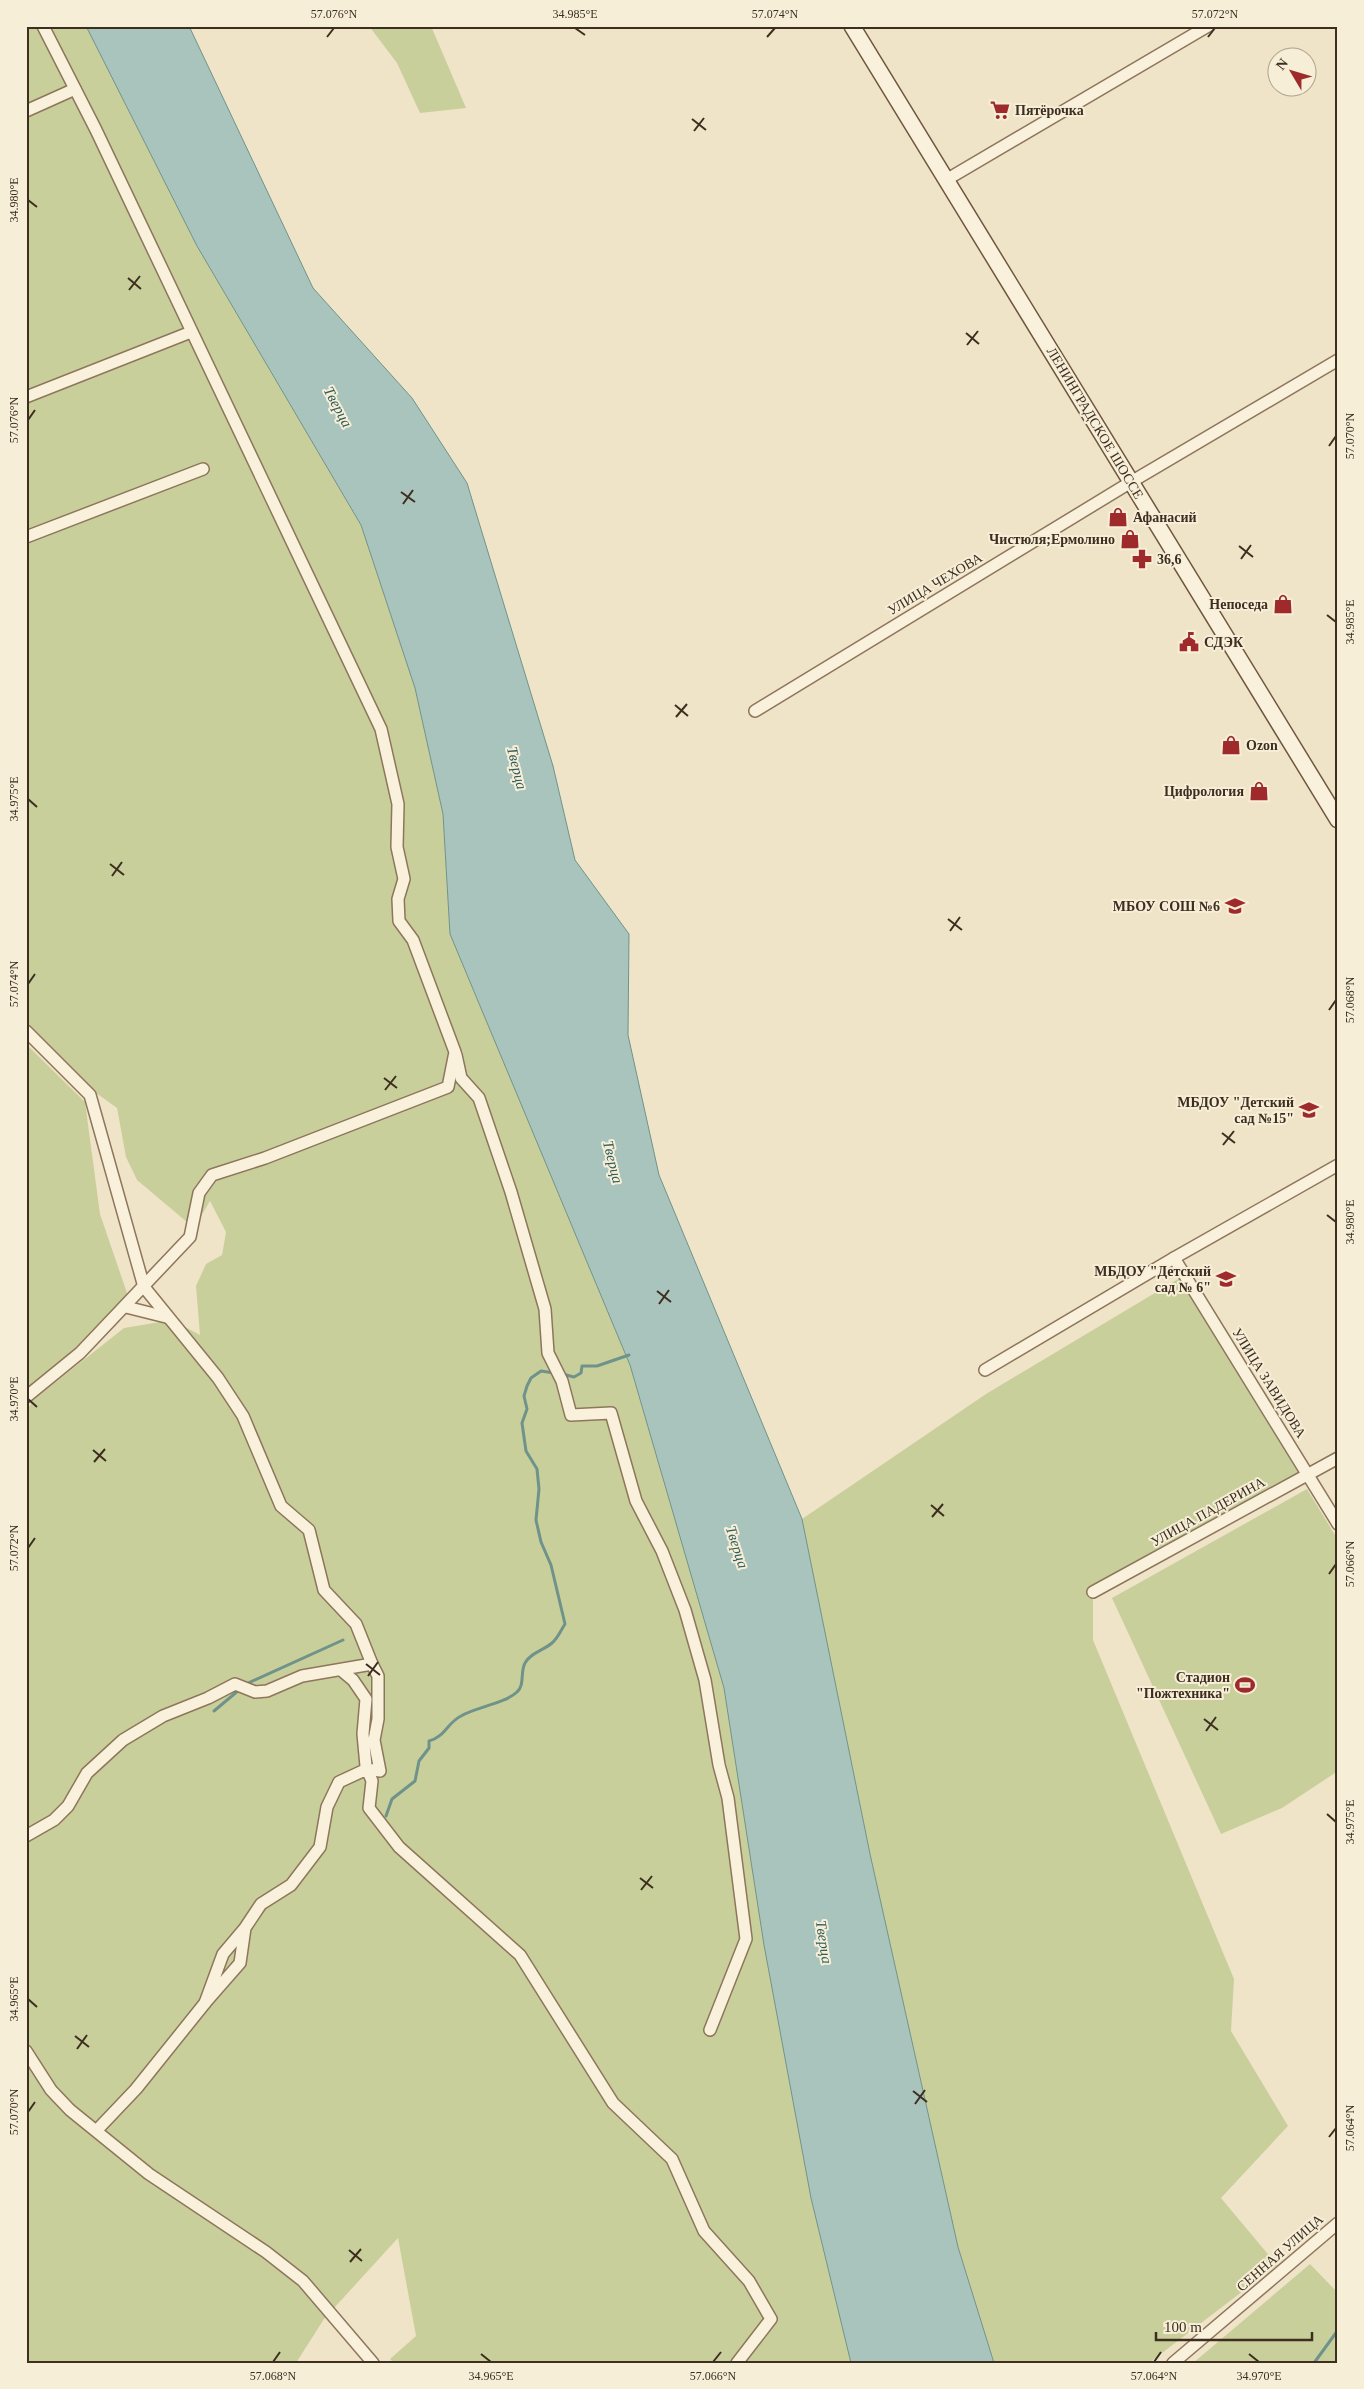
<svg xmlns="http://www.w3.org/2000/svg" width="1364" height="2389" font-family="Georgia,serif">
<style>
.green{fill:#c9cf9b}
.water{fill:#a9c4bc;stroke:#6f938a}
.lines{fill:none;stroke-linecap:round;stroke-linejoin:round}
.stream{stroke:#6f938a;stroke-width:3}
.street-casing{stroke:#8d765c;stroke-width:14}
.secondary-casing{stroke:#6f573f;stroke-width:18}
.street{stroke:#faf1dc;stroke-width:11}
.secondary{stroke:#faf1dc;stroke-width:15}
.ticks{fill:none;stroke:#3d2e20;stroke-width:2}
.labels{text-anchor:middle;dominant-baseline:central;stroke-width:4;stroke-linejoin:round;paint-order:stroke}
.poi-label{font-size:14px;font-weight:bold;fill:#3d2e20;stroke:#f7eed8;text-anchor:end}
.street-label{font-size:14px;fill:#3d2e20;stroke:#f7eed8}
.water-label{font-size:15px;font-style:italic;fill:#2f5d5a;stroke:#f7eed8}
.neatline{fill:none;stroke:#3d2e20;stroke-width:2}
.ticks-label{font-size:12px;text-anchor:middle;fill:#3d2e20}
</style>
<rect width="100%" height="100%" fill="#f0e4c8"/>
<g class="green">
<polygon points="26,26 86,26 197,246 361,525 415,688 443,814 450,934 630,1365 724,1688 764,1945 811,2198 851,2363 394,2363 390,2359 416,2336 398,2238 324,2319 296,2363 26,2363 26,1412 33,1400 124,1328 172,1320 200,1335 196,1286 206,1264 222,1255 226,1232 210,1201 194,1228 137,1180 126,1157 117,1108 92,1090 26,1023"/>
<polygon points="369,26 431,26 466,108 420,113 397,63"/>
<polygon points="26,1044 85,1102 100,1214 129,1299 113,1316 26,1390"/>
<polygon points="1185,1275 1308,1475 1093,1593 1093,1640 1234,1979 1231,2031 1288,2126 1221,2198 1277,2265 1149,2363 994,2363 958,2247 870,1854 802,1519 986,1394"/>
<polygon points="1307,1489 1338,1540 1338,1771 1282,1808 1221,1834 1112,1598"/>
<polygon points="1310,2264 1338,2293 1338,2363 1193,2363"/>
</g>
<polygon class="water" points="86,26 189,26 313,288 412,398 467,483 553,766 575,860 629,934 628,1035 659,1175 802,1519 870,1854 958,2247 994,2363 851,2363 811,2198 764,1945 724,1688 630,1365 450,934 443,814 415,688 361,525 197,246"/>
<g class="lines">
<g class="stream">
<polyline points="562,1374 574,1377 581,1373 582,1366 597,1366 629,1355"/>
<polyline points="246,1684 343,1640"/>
<polyline points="214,1711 239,1690"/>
<path d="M386,1816L392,1799L415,1781L419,1761L429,1748V1741C445,1737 447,1723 461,1716C476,1707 504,1704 517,1692C525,1685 520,1672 525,1663C530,1653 544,1650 552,1643C558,1638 561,1630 565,1624L551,1565L541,1542L536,1520L539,1489L537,1469L526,1451L522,1423L527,1409L524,1396L527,1386L531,1378L541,1371L554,1373"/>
<polyline points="1314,2363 1338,2330"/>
</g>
<defs>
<g id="street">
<polyline points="26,111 75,89"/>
<polyline points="946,180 1208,26"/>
<polyline points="26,397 191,332"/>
<polyline points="26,537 203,469"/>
<polyline points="755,711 1131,482 1338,360"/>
<polyline points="26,1031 90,1095 144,1287 218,1378 243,1416 281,1506 309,1530 324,1590 356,1624 372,1664"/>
<polyline points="456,1055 461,1078 479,1098 511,1192 545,1309 548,1353 562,1381 571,1415 611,1413 636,1501 662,1551 685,1610 705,1680 719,1765 728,1798 746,1939 710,2030"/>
<polyline points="1174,1258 1338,1524"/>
<polyline points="126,1307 166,1317"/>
<polyline points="985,1370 1174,1258 1338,1165"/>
<polyline points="26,1397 80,1353 190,1237 199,1193 212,1175 265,1158 448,1087 455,1052 413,940 399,921 398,899 404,879 397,847 398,804 381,729 96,130 43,26"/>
<polyline points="1093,1592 1338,1458"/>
<polyline points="26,1836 54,1820 68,1806 87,1773 123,1740 163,1716 208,1698 235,1684 255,1692 267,1691 302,1676 372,1664 378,1676 378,1719 374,1740 380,1771 367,1769 366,1766 363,1734 366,1699 353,1680 341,1670"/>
<polyline points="245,1928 223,1954 205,2003 240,1963 245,1928 261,1904 291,1885 320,1847 327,1807 339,1782 367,1769 372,1781 369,1808 399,1847 520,1955 613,2103 672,2159 704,2231 749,2281 771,2319 737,2363"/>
<polyline points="26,2051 51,2090 70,2110 149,2174 266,2252 303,2281 373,2363"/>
<polyline points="97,2130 136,2089 205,2003"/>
<polyline points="1173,2363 1338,2223"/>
</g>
<polyline id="secondary" points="852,26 1338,820"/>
</defs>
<use href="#street" class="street-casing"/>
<use href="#secondary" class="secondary-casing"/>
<use href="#street" class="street"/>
<use href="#secondary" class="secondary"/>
</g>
<path class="ticks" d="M575,28L585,35M327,37L334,28M767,37L775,28M1208,37L1215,28M692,119L706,130M694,131L704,118M28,200L37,207M128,278L141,289M129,290L140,276M966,333L979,344M967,345L978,331M28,420L35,410M1329,446L1336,436M401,492L415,502M403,504L413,490M1239,546L1253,557M1241,559L1251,545M1327,615L1336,622M675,705L688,716M676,717L687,704M28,799L37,807M110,864L124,875M112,876L122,862M948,919L962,930M950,931L960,917M28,984L35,974M1329,1010L1336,1000M384,1078L397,1088M385,1090L396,1076M1222,1133L1235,1143M1223,1145L1234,1131M1327,1215L1336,1222M657,1291L671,1302M659,1304L669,1290M28,1399L37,1407M93,1450L106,1461M94,1462L105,1449M931,1505L944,1516M932,1517L943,1504M28,1548L35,1538M1329,1574L1336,1564M366,1664L380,1675M368,1676L378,1662M1204,1719L1218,1730M1206,1731L1216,1717M1327,1814L1336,1822M640,1878L653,1888M641,1890L652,1876M28,1999L37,2007M75,2036L89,2047M77,2049L87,2035M913,2091L927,2102M915,2104L925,2090M28,2112L35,2102M1329,2137L1336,2128M349,2250L362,2261M350,2262L361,2249M481,2354L491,2362M1249,2354L1259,2362M273,2362L280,2352M713,2362L721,2352M1154,2362L1161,2352"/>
<defs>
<symbol id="supermarket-bare" viewBox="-9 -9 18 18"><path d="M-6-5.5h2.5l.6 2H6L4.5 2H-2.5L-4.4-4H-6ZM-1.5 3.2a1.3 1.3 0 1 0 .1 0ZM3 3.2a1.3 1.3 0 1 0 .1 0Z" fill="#9e2a2b" stroke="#f7eed8" stroke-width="2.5" paint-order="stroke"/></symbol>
<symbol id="shop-bare" viewBox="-9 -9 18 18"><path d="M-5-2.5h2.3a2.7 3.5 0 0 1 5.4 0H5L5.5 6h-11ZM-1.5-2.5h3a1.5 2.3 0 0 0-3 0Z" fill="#9e2a2b" stroke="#f7eed8" stroke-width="2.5" paint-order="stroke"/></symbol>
<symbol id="pharmacy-bare" viewBox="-9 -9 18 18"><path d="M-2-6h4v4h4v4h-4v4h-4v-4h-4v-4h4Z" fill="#9e2a2b" stroke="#f7eed8" stroke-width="2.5" paint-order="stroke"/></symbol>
<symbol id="civic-bare" viewBox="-9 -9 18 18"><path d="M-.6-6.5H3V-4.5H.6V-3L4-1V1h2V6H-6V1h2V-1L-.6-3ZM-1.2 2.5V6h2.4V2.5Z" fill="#9e2a2b" stroke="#f7eed8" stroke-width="2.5" paint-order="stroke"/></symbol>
<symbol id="school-bare" viewBox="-9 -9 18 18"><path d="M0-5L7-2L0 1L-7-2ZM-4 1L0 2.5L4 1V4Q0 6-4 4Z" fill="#9e2a2b" stroke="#f7eed8" stroke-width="2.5" paint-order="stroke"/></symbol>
<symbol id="stadium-bare" viewBox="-9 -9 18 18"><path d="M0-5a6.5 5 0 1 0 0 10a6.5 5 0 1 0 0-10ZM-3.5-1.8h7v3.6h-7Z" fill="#9e2a2b" stroke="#f7eed8" stroke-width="2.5" paint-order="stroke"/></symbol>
</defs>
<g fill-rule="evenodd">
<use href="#supermarket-bare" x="986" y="96" width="28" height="28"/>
<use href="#shop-bare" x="1104" y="503" width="28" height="28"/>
<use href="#shop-bare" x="1116" y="525" width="28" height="28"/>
<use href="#pharmacy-bare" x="1128" y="545" width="28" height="28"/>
<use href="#shop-bare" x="1269" y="590" width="28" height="28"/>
<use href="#civic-bare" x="1175" y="628" width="28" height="28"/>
<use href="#shop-bare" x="1217" y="731" width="28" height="28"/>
<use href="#shop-bare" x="1245" y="777" width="28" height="28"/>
<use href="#school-bare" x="1221" y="892" width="28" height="28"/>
<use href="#school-bare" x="1295" y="1096" width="28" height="28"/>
<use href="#school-bare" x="1212" y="1265" width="28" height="28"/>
<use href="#stadium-bare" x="1231" y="1671" width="28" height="28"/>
</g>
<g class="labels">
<g class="poi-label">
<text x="1015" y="110" text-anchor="start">Пятёрочка</text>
<text x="1133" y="517" text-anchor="start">Афанасий</text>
<text x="1115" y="539">Чистюля;Ермолино</text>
<text x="1157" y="559" text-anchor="start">36,6</text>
<text x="1268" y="604">Непоседа</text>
<text x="1204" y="642" text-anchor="start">СДЭК</text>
<text x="1246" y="745" text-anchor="start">Ozon</text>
<text x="1244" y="791">Цифрология</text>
<text x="1220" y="906">МБОУ СОШ №6</text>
<text x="1294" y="1102">МБДОУ "Детский<tspan x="1294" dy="16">сад №15"</tspan></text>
<text x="1211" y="1271">МБДОУ "Детский<tspan x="1211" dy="16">сад № 6"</tspan></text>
<text x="1230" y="1677">Стадион<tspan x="1230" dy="16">"Пожтехника"</tspan></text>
</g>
<g class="street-label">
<text transform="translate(1095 423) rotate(59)">ЛЕНИНГРАДСКОЕ ШОССЕ</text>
<text transform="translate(935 584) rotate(-31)">УЛИЦА ЧЕХОВА</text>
<text transform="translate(1269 1383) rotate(58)">УЛИЦА ЗАВИДОВА</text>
<text transform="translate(1208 1512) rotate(-29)">УЛИЦА ПАДЕРИНА</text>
<text transform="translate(1280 2253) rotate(-41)">СЕННАЯ УЛИЦА</text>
</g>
<g class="water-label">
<text transform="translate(338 407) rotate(62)">Тверца</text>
<text transform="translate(517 768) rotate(76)">Тверца</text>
<text transform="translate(613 1162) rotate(76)">Тверца</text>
<text transform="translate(737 1547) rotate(72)">Тверца</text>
<text transform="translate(824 1942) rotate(81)">Тверца</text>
</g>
</g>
<rect width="1364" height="2389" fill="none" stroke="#f7eed8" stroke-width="55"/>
<g transform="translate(1292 72) rotate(308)"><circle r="24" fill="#f7eed8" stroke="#ada18e"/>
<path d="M0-4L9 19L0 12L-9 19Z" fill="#9e2a2b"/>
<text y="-8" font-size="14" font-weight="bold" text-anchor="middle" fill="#3d2e20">N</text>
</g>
<path d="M1156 2332v8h156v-8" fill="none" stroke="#3d2e20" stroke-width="2.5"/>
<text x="1164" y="2332" font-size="15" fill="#3d2e20" stroke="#f7eed8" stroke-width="4" paint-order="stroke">100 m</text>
<rect x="28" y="28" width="1308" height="2334" class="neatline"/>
<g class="ticks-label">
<text x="334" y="18">57.076°N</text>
<text x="575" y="18">34.985°E</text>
<text x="775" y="18">57.074°N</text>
<text x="1215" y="18">57.072°N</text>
<text transform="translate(14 200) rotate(-90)" y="4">34.980°E</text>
<text transform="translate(14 420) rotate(-90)" y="4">57.076°N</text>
<text transform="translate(1350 436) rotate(-90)" y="4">57.070°N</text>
<text transform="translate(1350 622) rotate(-90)" y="4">34.985°E</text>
<text transform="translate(14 799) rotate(-90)" y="4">34.975°E</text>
<text transform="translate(14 984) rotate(-90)" y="4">57.074°N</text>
<text transform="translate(1350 1000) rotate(-90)" y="4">57.068°N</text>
<text transform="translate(1350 1222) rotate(-90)" y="4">34.980°E</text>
<text transform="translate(14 1399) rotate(-90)" y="4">34.970°E</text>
<text transform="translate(14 1548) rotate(-90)" y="4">57.072°N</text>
<text transform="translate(1350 1564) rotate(-90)" y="4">57.066°N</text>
<text transform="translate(1350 1822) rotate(-90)" y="4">34.975°E</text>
<text transform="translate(14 1999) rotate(-90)" y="4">34.965°E</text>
<text transform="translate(14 2112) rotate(-90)" y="4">57.070°N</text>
<text transform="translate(1350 2128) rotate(-90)" y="4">57.064°N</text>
<text x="273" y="2380">57.068°N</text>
<text x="491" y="2380">34.965°E</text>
<text x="713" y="2380">57.066°N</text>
<text x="1154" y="2380">57.064°N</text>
<text x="1259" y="2380">34.970°E</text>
</g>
</svg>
